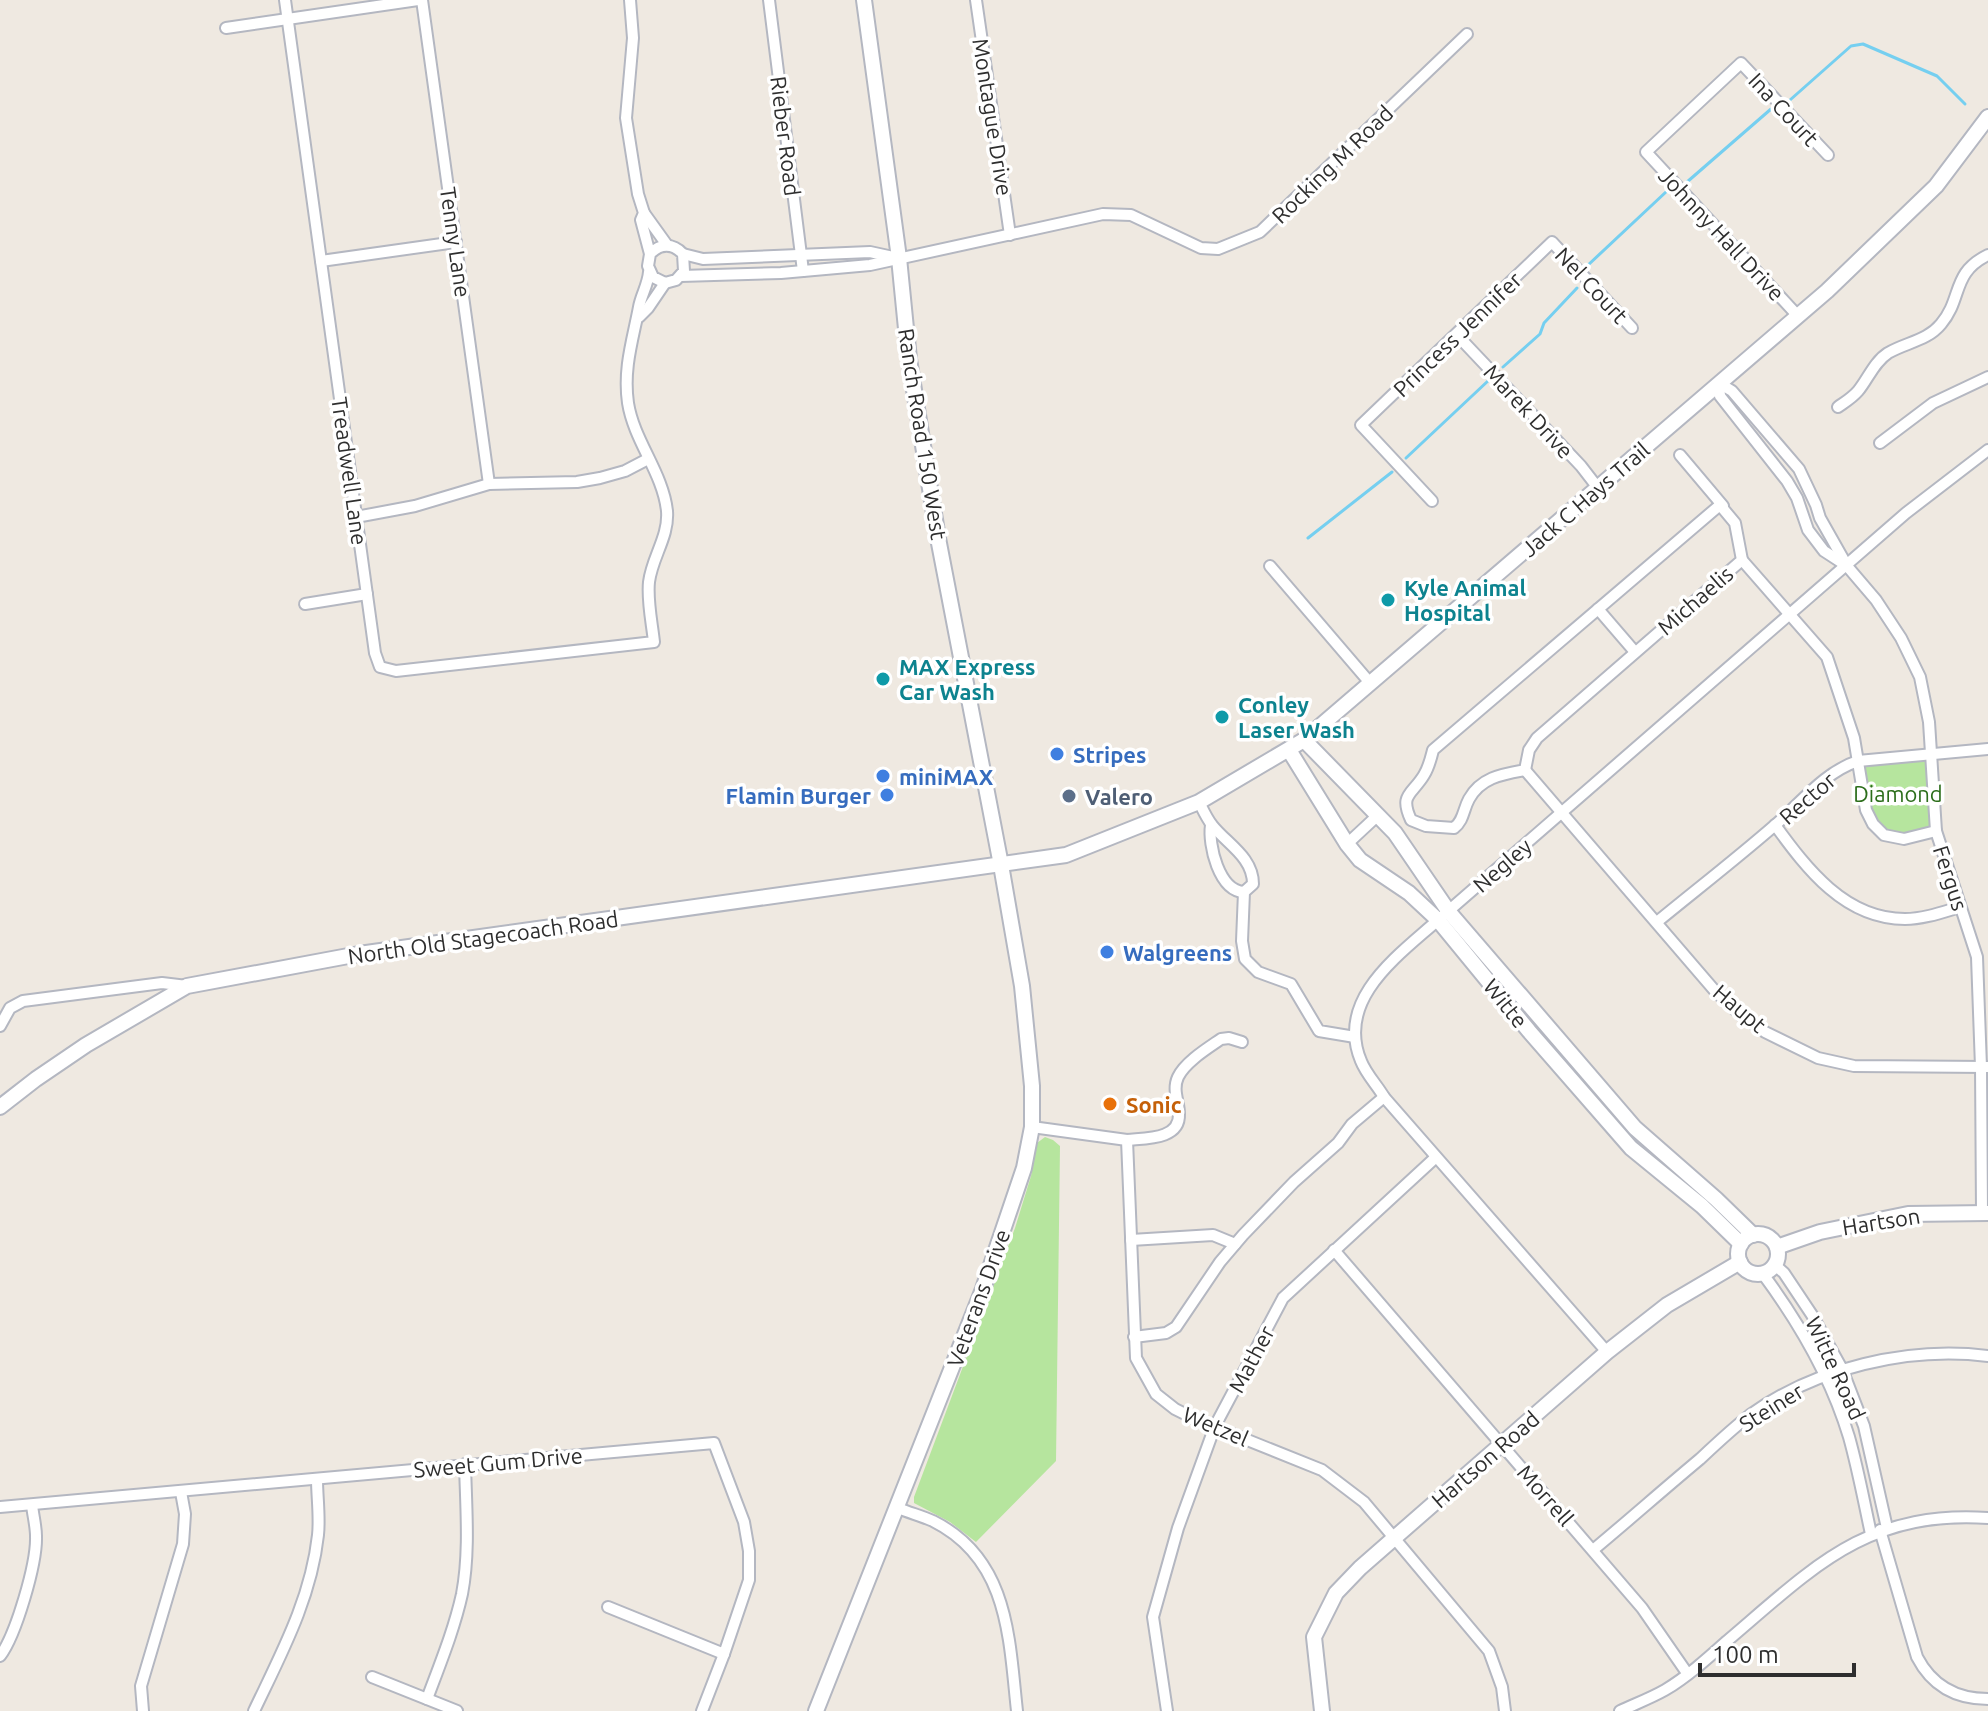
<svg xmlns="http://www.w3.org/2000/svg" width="1988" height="1711" font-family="Ubuntu,sans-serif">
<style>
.park{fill:#b6e59e}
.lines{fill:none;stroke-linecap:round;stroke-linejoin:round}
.stream{stroke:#75cff0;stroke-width:3}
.street-casing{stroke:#b4b7c1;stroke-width:14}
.secondary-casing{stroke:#b4b7c1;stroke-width:18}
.street{stroke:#fff;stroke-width:10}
.secondary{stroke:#fff;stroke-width:14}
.culture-dot{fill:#0f9aa8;stroke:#fff;stroke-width:3}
.shop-dot{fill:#3f7fe0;stroke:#fff;stroke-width:3}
.service-dot{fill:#5c6f8a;stroke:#fff;stroke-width:3}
.food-dot{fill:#e8710a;stroke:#fff;stroke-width:3}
.labels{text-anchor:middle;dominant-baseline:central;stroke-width:7;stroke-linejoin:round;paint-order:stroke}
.street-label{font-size:22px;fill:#2e2e2e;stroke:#fff}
.culture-label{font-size:22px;font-weight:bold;fill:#0d838f;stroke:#fff;text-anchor:start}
.shop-label{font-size:22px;font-weight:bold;fill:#366cbe;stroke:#fff;text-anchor:start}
.park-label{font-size:22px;fill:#2c6e1b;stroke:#fff}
.service-label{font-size:22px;font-weight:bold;fill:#4e5e75;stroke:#fff;text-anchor:start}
.food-label{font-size:22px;font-weight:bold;fill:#c56008;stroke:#fff;text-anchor:start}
</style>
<rect width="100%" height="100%" fill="#efe9e1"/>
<g class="park">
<path d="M1931,755L1935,830C1925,833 1913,838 1903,838C1866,838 1866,790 1859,762Z"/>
<polygon points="1045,1137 1053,1140 1060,1146 1056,1461 976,1542 950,1522 914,1503 914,1497 1015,1228 1031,1176 1037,1143"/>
</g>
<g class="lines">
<g class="stream">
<polyline points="1790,100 1851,46 1863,44 1937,76 1965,104"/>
<polyline points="1687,182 1771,109"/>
<polyline points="1587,266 1667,191"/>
<polyline points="1503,367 1540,334 1544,323 1577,288"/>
<polyline points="1406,458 1489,380"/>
<polyline points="1308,538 1392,472"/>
</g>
<defs>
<g id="street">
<path d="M285,0L375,653L380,667L396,671L654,642C652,623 647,601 649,582C652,557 669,537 667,511C663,473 634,441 628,403C623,368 633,339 639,307C641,295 648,285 649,272"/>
<polyline points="422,0 489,484"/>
<path d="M630,0L633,38L626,118L638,194L644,213L641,220L650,254L648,266L653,277L665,283L676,280L684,271L683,254C673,243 660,243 650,254"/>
<polyline points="769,0 803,271"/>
<polyline points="976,0 1010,235"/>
<polyline points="226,28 418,0"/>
<polyline points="644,213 667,245"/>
<polyline points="683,254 703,259 870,252 893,257"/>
<polyline points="321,261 456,242"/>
<polyline points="681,276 781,273 870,265 1103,214 1131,215 1201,248 1218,249 1260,232 1467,34"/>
<polyline points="1798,316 1646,152 1741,63 1828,155"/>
<polyline points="639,317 648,308 665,283"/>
<polyline points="1457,335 1581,466 1598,488"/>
<polyline points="1719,383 1720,396 1787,481 1797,498 1808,530 1824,551 1847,566 1876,600 1901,638 1920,677 1929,722 1936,831 1977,957 1981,1067 1982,1212"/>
<polyline points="1719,383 1732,391 1799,469 1816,505 1820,518 1846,564"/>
<path d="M1838,407C1845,402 1852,398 1858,391C1868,379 1874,362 1888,353C1907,342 1927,341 1941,324C1963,298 1951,273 1988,255"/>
<polyline points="1880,443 1933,403 1988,377"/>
<polyline points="1680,455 1723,506"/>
<polyline points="1432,501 1361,425 1552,242 1632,328"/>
<path d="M1720,505L1735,523L1742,560L1537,738L1529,750L1525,770C1503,774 1481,777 1469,799C1463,810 1464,820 1454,828L1426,826L1411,820C1399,794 1412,795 1424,775C1429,767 1431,758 1433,750Z"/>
<polyline points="356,517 415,506 489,484 577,482 600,478 625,471 648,459"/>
<polyline points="1742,560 1827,657 1854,738 1866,810 1873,824 1884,835 1904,839 1936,831"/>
<polyline points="1270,566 1371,684"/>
<polyline points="305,604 367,594"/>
<polyline points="1598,609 1635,652"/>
<polyline points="1525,770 1715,991 1741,1015 1765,1032 1818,1058 1854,1066 1988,1067"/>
<path d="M1199,802C1203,810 1207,819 1212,825C1227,844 1253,857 1253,884L1244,892L1242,941L1245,959L1258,972L1291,984L1319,1031L1355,1037"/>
<path d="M1211,825C1208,845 1219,891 1244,892"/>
<path d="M1775,825C1807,869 1845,919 1905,919C1924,919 1943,912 1960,907"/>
<polyline points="1347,844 1376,817"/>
<path d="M1657,922C1696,890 1736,859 1774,826C1800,804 1824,772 1858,761L1988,749"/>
<polyline points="0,1026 10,1008 23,1001 162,983 187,986"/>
<polyline points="1032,1127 1127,1140 1136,1358 1156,1394 1175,1409 1195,1419 1322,1470 1364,1502 1489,1651 1502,1687 1505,1711"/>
<path d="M1127,1140C1145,1138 1180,1140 1179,1114C1179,1101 1172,1090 1178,1077C1185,1062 1208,1048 1221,1039L1229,1038L1242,1042"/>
<polyline points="1131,1240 1213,1235 1235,1244"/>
<polyline points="1334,1250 1642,1608 1687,1673"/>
<polyline points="1775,1265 1784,1273 1812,1315 1842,1369 1864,1426 1887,1528"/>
<path d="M1763,1274C1800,1324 1831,1377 1849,1437C1858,1469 1864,1502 1871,1534"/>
<polyline points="1134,1337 1166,1333 1176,1327 1220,1262 1243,1235 1294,1182 1338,1143 1352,1124 1384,1097"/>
<path d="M1607,1352L1384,1097C1377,1085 1366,1074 1361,1061C1335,999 1399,955 1438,920L1906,513L1988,450"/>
<polyline points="0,1507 714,1443 744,1522 749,1551 749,1580 724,1654 702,1711"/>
<path d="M898,1508C910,1513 922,1516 933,1521C1009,1559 1009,1638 1017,1711"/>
<path d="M1880,1530L1917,1657C1932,1686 1957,1699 1988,1699"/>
<path d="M1593,1550C1629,1520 1664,1489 1700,1459C1716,1444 1733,1428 1750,1415C1815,1368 1909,1346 1988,1356"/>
<polyline points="608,1607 724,1654"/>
<path d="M0,1656C16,1635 37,1563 36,1536C36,1526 33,1515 32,1505"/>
<polyline points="372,1677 457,1711"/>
<path d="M427,1699C440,1664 454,1630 462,1594C470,1552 466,1507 465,1464"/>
<polyline points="143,1711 141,1686 183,1544 185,1514 181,1492"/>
<path d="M254,1711C281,1654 311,1599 318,1535C320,1517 317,1497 317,1479"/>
<polyline points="1167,1711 1153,1617 1178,1528 1215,1426 1283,1298 1435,1158"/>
<path d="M1620,1711C1635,1704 1651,1698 1665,1690C1687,1677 1708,1658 1727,1641C1813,1568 1866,1510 1988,1518"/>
</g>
<g id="secondary">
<polyline points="1304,740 1395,833 1449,912 1635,1128 1716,1199 1753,1235"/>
<polyline points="1289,750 1347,844 1360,860 1409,893 1438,920 1529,1031 1631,1148 1702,1206 1741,1244"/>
<polyline points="0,1107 36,1079 86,1045 187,986 359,954 1066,855 1199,802 1304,740 1827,291 1936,186 1988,117"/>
<circle cx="1758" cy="1254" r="20"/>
<polyline points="1777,1247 1820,1232 1908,1214 1988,1213"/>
<polyline points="816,1711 983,1289 1024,1168 1032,1127 1032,1086 1022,986 1001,865 938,538 909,359 899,258 864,0"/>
<polyline points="1322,1711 1314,1637 1336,1593 1360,1568 1607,1352 1667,1305 1740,1262"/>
</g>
</defs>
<use href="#street" class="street-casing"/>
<use href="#secondary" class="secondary-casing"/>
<use href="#street" class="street"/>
<use href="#secondary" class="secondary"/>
</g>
<g class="culture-dot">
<circle cx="1388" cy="600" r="8"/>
<circle cx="883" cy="679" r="8"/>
<circle cx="1222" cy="717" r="8"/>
</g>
<g class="shop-dot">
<circle cx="1057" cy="754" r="8"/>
<circle cx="883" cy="776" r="8"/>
<circle cx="887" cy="795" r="8"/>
<circle cx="1107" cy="952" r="8"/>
</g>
<circle class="service-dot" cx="1069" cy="796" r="8"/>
<circle class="food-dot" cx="1110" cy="1104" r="8"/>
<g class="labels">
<g class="street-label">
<text transform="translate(1784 109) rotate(47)">Ina Court</text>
<text transform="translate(993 117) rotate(81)">Montague Drive</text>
<text transform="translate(786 136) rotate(83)">Rieber Road</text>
<text transform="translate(1332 164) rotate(-44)">Rocking M Road</text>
<text transform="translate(1722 234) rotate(47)">Johnny Hall Drive</text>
<text transform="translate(456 242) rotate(82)">Tenny Lane</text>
<text transform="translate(1592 285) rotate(47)">Nel Court</text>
<text transform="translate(1457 334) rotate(-44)">Princess Jennifer</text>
<text transform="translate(1529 411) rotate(47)">Marek Drive</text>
<text transform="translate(923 434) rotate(81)">Ranch Road 150 West</text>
<text transform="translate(350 471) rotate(82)">Treadwell Lane</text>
<text transform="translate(1585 499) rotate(-41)">Jack C Hays Trail</text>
<text transform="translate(1695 600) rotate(-41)">Michaelis</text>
<text transform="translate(1807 798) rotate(-41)">Rector</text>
<text transform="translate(1502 865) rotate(-41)">Negley</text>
<text transform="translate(1951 878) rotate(72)">Fergus</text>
<text transform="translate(483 937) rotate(-8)">North Old Stagecoach Road</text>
<text transform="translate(1506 1003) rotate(51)">Witte</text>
<text transform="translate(1740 1008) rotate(40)">Haupt</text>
<text transform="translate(1881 1221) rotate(-9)">Hartson</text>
<text transform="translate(978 1298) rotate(-70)">Veterans Drive</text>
<text transform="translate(1251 1359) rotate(-62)">Mather</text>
<text transform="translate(1836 1368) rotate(65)">Witte Road</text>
<text transform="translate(1771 1407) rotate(-32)">Steiner</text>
<text transform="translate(1216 1426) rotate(23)">Wetzel</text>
<text transform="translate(1485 1459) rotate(-41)">Hartson Road</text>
<text transform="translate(498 1462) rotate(-5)">Sweet Gum Drive</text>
<text transform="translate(1546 1495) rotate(49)">Morrell</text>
</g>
<g class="culture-label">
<text x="1404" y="587">Kyle Animal<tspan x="1404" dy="25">Hospital</tspan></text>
<text x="899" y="666">MAX Express<tspan x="899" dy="25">Car Wash</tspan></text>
<text x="1238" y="704">Conley<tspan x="1238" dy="25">Laser Wash</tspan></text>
</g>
<g class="shop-label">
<text x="1073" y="754">Stripes</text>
<text x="899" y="776">miniMAX</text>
<text x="871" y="795" text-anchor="end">Flamin Burger</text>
<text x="1123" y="952">Walgreens</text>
</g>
<g class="park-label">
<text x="1898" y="793">Diamond</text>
</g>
<g class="service-label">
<text x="1085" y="796">Valero</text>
</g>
<g class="food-label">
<text x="1126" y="1104">Sonic</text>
</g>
</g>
<path d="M1700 1663v12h154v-12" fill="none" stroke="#2e2e2e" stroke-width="4"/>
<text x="1712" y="1663" font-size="24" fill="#2e2e2e" stroke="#ffffff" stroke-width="6" paint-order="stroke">100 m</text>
</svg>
